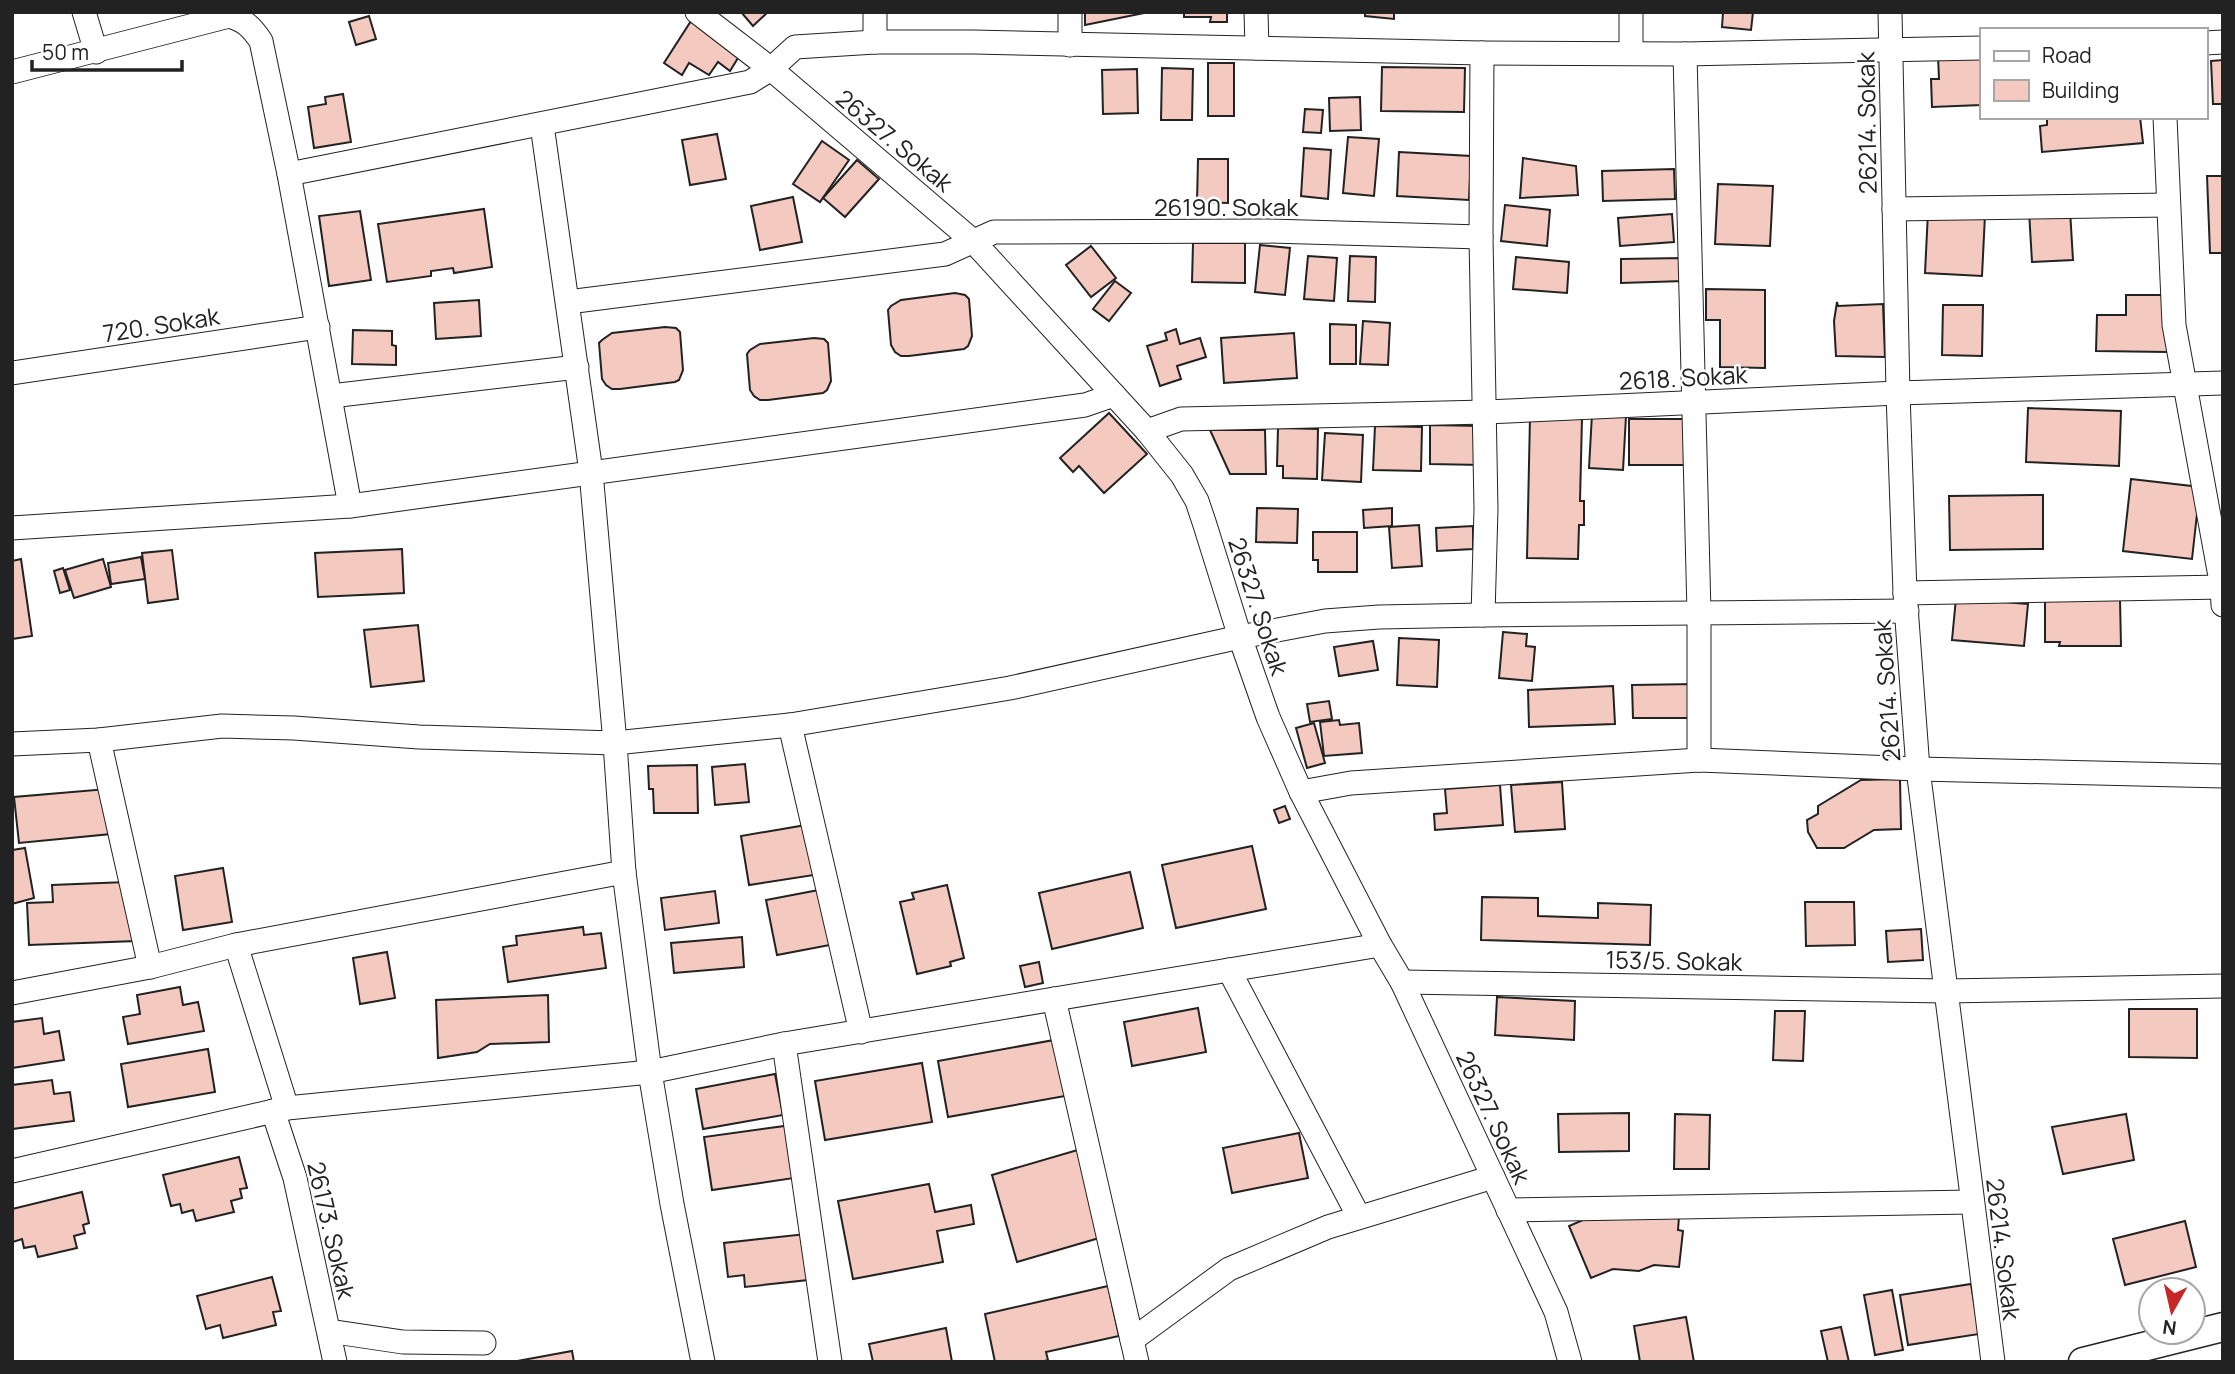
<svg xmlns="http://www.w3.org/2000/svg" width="2235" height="1374" font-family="Manrope,sans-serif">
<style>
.building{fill:#f3c9c0;stroke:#222;stroke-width:2}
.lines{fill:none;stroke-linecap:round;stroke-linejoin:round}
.minor-casing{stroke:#222;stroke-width:25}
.major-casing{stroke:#222;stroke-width:31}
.minor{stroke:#fff;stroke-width:23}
.major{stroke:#fff;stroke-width:28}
.labels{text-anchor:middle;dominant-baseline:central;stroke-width:5;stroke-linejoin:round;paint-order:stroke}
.street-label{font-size:24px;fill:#222;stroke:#fff}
</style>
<rect width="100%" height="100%" fill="#fff"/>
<g class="building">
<polygon points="741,12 768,12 753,26"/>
<polygon points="1085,12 1149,12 1085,25"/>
<polygon points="1184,12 1227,12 1227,22 1210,22 1211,17 1184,17"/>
<polygon points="1365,12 1394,12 1394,19 1365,16"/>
<polygon points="1723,12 1753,12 1751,30 1722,27"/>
<polygon points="369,16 376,39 356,45 349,22"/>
<polygon points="691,21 741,53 730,71 718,62 709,75 689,63 682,75 664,63"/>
<polygon points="1981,54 1981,105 1932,107 1931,79 1939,79 1938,56"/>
<polygon points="2223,60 2223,104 2213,104 2211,61"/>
<rect x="1208" y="63" width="26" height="53"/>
<polygon points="1382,67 1465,68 1464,112 1381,111"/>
<polygon points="1162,68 1193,69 1192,120 1161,120"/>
<polygon points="1137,69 1138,113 1103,114 1102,70"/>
<polygon points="343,94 351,142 314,148 308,107 326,104 325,97"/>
<polygon points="1360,97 1361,130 1330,131 1329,98"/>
<polygon points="1305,109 1323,110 1321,133 1303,132"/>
<polygon points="2047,117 2140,117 2143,143 2042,152 2040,126 2047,125"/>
<polygon points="717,134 726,179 690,185 682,140"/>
<polygon points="1348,137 1379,139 1374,196 1343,193"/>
<polygon points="822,141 849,160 820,202 793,184"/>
<polygon points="1304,148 1331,150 1328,199 1301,196"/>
<polygon points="1399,152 1471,156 1469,200 1397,196"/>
<polygon points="1523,158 1576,166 1578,195 1520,198"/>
<polygon points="1198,159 1228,159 1228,203 1197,202"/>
<polygon points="857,160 879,179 845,217 823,198"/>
<polygon points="1674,169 1675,199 1603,201 1602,171"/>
<polygon points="2207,176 2223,176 2223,253 2210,253"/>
<polygon points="1718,184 1773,186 1770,246 1715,244"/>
<polygon points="793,197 802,242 760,250 751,206"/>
<polygon points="1505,205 1550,210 1547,246 1501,241"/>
<polygon points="484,209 492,267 454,273 453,268 431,271 431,276 387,282 378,224"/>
<polygon points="2070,210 2073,260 2032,262 2029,211"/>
<polygon points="360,211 371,280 329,286 319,216"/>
<polygon points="1928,212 1985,215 1982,276 1925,273"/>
<polygon points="1672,214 1674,242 1620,246 1618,218"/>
<polygon points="1193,243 1245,243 1245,283 1192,282"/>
<polygon points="1260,245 1290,248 1285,295 1255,292"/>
<polygon points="1091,246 1116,278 1091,297 1066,265"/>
<polygon points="1308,256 1337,258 1334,301 1304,299"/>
<polygon points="1350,256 1376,257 1375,302 1348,301"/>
<polygon points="1516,257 1569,262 1567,293 1513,289"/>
<polygon points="1683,258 1684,281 1621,283 1621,259"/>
<polygon points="1115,281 1131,293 1109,321 1093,309"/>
<polygon points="1706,289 1765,290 1765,368 1720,367 1720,320 1706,320"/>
<polygon points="955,293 965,295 969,299 972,336 968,346 964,349 909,356 901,356 895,352 891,345 888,310 891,306 901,300"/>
<polygon points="2126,295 2168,295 2167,352 2096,351 2097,315 2126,315"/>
<polygon points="479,300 481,336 436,339 434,303"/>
<polygon points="1837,302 1838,306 1883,304 1885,357 1836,356 1834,321"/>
<polygon points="1943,305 1983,305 1982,356 1942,355"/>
<polygon points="1363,321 1390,323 1388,365 1360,364"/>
<polygon points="1330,324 1356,325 1356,364 1330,364"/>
<polygon points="665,327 676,328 680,332 683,370 679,380 675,382 620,389 612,389 606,385 602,379 599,343 602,340 612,333"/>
<polygon points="1176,329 1180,344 1200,338 1206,357 1177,366 1181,379 1160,386 1147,346 1167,340 1165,333"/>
<polygon points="353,330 392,331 392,345 396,346 396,365 352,364"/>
<polygon points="1294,333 1297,378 1224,383 1221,338"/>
<polygon points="814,338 824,339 828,343 831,381 827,390 823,393 768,400 760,400 754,396 750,390 747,354 750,350 760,344"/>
<polygon points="2028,408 2121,411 2119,466 2026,462"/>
<polygon points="1109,413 1147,454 1104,493 1079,466 1073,472 1060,458"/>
<polygon points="1592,414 1626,416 1623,470 1589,468"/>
<polygon points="1530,417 1582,418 1580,501 1584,501 1584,525 1579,525 1578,559 1527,558"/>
<rect x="1629" y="419" width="64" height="46"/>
<polygon points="1430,425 1482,426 1482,465 1430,464"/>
<polygon points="1375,426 1422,427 1421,471 1373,470"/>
<polygon points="1278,428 1318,429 1317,479 1283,478 1283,466 1277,466"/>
<polygon points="1210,430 1265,430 1266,474 1230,474"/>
<polygon points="1325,433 1363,435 1361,482 1322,480"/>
<polygon points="2131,479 2200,487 2192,559 2123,551"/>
<polygon points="2043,495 2043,549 1950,550 1949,496"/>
<polygon points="1257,508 1298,509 1297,543 1256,542"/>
<polygon points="1392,508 1392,526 1364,528 1363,510"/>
<polygon points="1419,525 1422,566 1392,568 1389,527"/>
<polygon points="1473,526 1473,549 1437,551 1436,528"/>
<polygon points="1313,532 1357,532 1357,572 1318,572 1318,560 1313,560"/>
<polygon points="402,549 404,593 318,597 315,553"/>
<polygon points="172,550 178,599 148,603 142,553"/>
<polygon points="141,557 145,579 111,584 108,563"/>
<polygon points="21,559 32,636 12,639 12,561"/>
<polygon points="103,559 111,587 74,598 65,570"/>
<polygon points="63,568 70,590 60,593 54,571"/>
<polygon points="1956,598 2028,604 2024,646 1952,640"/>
<polygon points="2120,599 2121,646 2059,646 2060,642 2045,642 2045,600"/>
<polygon points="418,625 424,681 371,687 364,630"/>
<polygon points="1503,632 1527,634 1526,646 1535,647 1532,681 1499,678"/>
<polygon points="1399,638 1439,640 1437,687 1397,685"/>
<polygon points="1373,641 1378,670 1339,676 1334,647"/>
<polygon points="1695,684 1695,718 1633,718 1632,685"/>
<polygon points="1613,686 1615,724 1529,727 1528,690"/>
<polygon points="1329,701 1332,719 1310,722 1307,704"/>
<polygon points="1339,720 1340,725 1359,723 1362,753 1324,756 1320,722"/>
<polygon points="1314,723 1325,763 1307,768 1296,728"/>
<polygon points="745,764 749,802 715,805 712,767"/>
<polygon points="697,765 698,813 654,813 653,789 649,789 648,766"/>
<polygon points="1900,779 1901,829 1874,830 1844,848 1817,848 1808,832 1807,820 1818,814 1818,806 1861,780"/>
<polygon points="1562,782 1565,829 1515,832 1511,785"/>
<polygon points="1500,785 1503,825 1435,830 1434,814 1447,813 1445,789"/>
<polygon points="107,789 111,834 19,843 14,797"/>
<polygon points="1285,806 1290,819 1279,823 1274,810"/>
<polygon points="806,825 814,875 749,885 741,836"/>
<polygon points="1252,846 1266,909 1176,928 1162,865"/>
<polygon points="25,848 34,898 12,904 12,850"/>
<polygon points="223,868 232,922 183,930 175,876"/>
<polygon points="1130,872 1143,928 1052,949 1039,893"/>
<polygon points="126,882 136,941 29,945 27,903 53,902 52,885"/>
<polygon points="947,885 964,958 950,962 951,966 917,974 900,902 914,899 912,893"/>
<polygon points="824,889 835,944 777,955 766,900"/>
<polygon points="715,891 719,923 665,930 661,898"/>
<polygon points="1482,897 1538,898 1538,916 1598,918 1598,903 1651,905 1650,945 1481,940"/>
<polygon points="1805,902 1854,902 1855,945 1806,946"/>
<polygon points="583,927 584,935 601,933 606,968 508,982 503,947 517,945 516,936"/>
<polygon points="1921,929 1923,960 1888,962 1886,931"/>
<polygon points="742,937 744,967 674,973 671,943"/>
<polygon points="387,952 395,998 360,1004 353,958"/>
<polygon points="1039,962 1043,983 1025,987 1020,966"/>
<polygon points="180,987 183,1005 198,1002 204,1031 128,1044 123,1017 140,1014 137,995"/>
<polygon points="548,995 549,1042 490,1044 477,1052 438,1058 436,1000"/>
<polygon points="1497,997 1575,1001 1574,1040 1495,1035"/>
<polygon points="1198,1008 1206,1052 1132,1066 1124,1022"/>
<polygon points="2129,1009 2197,1009 2197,1058 2129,1057"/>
<polygon points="1775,1011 1805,1011 1803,1061 1773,1060"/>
<polygon points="42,1018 44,1034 59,1031 64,1060 12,1068 12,1022"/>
<polygon points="1054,1040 1065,1096 948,1117 938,1061"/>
<polygon points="208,1049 215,1092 128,1107 121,1064"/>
<polygon points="922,1063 932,1122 825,1140 815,1081"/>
<polygon points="775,1074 783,1115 703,1129 696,1089"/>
<polygon points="52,1080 54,1094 70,1092 74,1121 12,1129 12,1085"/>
<polygon points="1629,1113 1629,1151 1559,1152 1558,1114"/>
<polygon points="1675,1114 1710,1115 1709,1169 1674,1169"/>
<polygon points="2126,1114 2134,1160 2063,1174 2052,1127"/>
<polygon points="792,1125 794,1178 712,1190 704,1137"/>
<polygon points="1299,1133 1308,1178 1232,1193 1223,1148"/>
<polygon points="1081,1149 1106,1236 1017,1262 992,1175"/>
<polygon points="239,1157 247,1188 240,1189 242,1198 231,1201 234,1212 196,1221 193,1210 182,1213 180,1204 171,1206 163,1175"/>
<polygon points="929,1184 935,1212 971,1205 974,1224 937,1231 943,1262 853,1279 838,1201"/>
<polygon points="82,1192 89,1223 83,1225 85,1233 74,1236 77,1248 38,1257 35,1246 24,1248 22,1239 13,1242 12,1209"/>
<polygon points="1679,1217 1678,1230 1683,1231 1679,1267 1654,1265 1639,1271 1613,1269 1591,1278 1569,1226 1583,1220"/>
<polygon points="2185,1221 2196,1267 2125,1285 2113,1239"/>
<polygon points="806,1234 808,1280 745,1287 744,1275 728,1277 724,1243"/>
<polygon points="272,1277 281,1311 273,1312 276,1325 223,1338 220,1325 206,1329 197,1296"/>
<polygon points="1971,1284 1979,1334 1908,1345 1900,1295"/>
<polygon points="1108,1286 1119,1336 1046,1352 1048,1360 1041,1362 995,1362 985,1314"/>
<polygon points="1892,1290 1903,1350 1875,1355 1864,1295"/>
<polygon points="1686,1317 1694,1362 1640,1362 1634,1326"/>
<polygon points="1841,1327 1849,1362 1828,1362 1821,1331"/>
<polygon points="946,1328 952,1362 873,1362 869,1344"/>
<polygon points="572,1351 574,1362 512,1362"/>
</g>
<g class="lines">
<defs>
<g id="minor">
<polyline points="84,12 96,52"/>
<polyline points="697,12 771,69 973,241 1147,431 1182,475 1197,501 1205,525 1240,637 1268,717 1301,792 1380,945 1402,982 1556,1312 1570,1362"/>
<polyline points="875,12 875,42"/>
<polyline points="1070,12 1070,45"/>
<polyline points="1256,12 1257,48"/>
<polyline points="1631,12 1631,53"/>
<polyline points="1890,12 1898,393 1905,593 1918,769 1993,1362"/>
<polyline points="2205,43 2223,42"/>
<polyline points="1482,53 1481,237 1486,509 1483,615"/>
<polyline points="1685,54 1699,613 1699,760"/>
<path d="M12,72L229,16C245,20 252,28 261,41L289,174L350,506"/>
<polyline points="2165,117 2174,325 2222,587 2223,605"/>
<polyline points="542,125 591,472 615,743 624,872 650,1072 672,1204 703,1362"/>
<polyline points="289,174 750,82 771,69 795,47 875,42 973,42 1482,53 1685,54 1981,48"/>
<polyline points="1894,209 2168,205"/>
<polyline points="568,302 945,254 994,232 1266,231 1481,237"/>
<polyline points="12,373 318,327"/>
<polyline points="331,396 577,367"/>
<polyline points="1147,431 1181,419 1486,412 1898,393 2223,383"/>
<polyline points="12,528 350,506 1085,405 1114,395"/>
<polyline points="1905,593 2223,587"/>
<polyline points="790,725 861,1032"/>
<polyline points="99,740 150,967"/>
<polyline points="12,744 99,740 222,726 294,728 419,737 615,743 790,725 1010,688 1240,637 1325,621 1379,617 1483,615 1907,611"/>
<polyline points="1301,792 1351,783 1699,760 1918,769 2223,776"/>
<polyline points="236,945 287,1108"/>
<polyline points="1229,970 1359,1217"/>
<polyline points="1402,982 1945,991 2223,986"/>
<polyline points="12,993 150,967 236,945 624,872"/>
<polyline points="1054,999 1137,1362"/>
<polyline points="784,1044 830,1362"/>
<polyline points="273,1111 295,1178 335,1362"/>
<polyline points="12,1171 287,1108 650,1072 784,1044 1380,945"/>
<polyline points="1508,1210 1972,1202"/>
<polyline points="329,1331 403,1342 484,1343"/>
<polyline points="1132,1340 1229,1269 1328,1227 1493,1177"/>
</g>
<polyline id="major" points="2083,1362 2223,1327"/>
</defs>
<use href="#minor" class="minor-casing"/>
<use href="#major" class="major-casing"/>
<use href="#minor" class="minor"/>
<use href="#major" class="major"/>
</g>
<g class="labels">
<g class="street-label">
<text transform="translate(1866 123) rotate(-91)">26214. Sokak</text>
<text transform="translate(895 140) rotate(40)">26327. Sokak</text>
<text x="1226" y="206">26190. Sokak</text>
<text transform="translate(161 324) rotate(-9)">720. Sokak</text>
<text transform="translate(1683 377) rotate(-3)">2618. Sokak</text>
<text transform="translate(1259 606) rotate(72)">26327. Sokak</text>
<text transform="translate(1886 691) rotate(-94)">26214. Sokak</text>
<text transform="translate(1674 960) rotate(1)">153/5. Sokak</text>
<text transform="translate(1494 1117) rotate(65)">26327. Sokak</text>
<text transform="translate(332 1230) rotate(77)">26173. Sokak</text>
<text transform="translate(2004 1249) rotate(83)">26214. Sokak</text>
</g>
</g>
<rect width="2235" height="1374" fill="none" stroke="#222222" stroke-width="28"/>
<rect x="1980" y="28" width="228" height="91" fill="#ffffff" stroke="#a7a7a7" stroke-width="2"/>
<rect x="1994" y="51" width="35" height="10" fill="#ffffff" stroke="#a7a7a7" stroke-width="2"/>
<text x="2042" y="63" font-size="21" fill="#222222">Road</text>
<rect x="1994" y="80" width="35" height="21" fill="#f3c9c0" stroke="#a7a7a7" stroke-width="2"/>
<text x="2042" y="98" font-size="21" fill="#222222">Building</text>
<g transform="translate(2172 1311) rotate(188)"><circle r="33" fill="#ffffff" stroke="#a7a7a7" stroke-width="2"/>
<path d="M0-5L12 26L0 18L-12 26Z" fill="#c62828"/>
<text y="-10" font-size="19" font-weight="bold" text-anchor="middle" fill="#222222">N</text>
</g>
<path d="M32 60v10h150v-10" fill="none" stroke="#222222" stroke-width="3.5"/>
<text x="42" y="60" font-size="21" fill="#222222" stroke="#ffffff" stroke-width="5" paint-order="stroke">50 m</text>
</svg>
